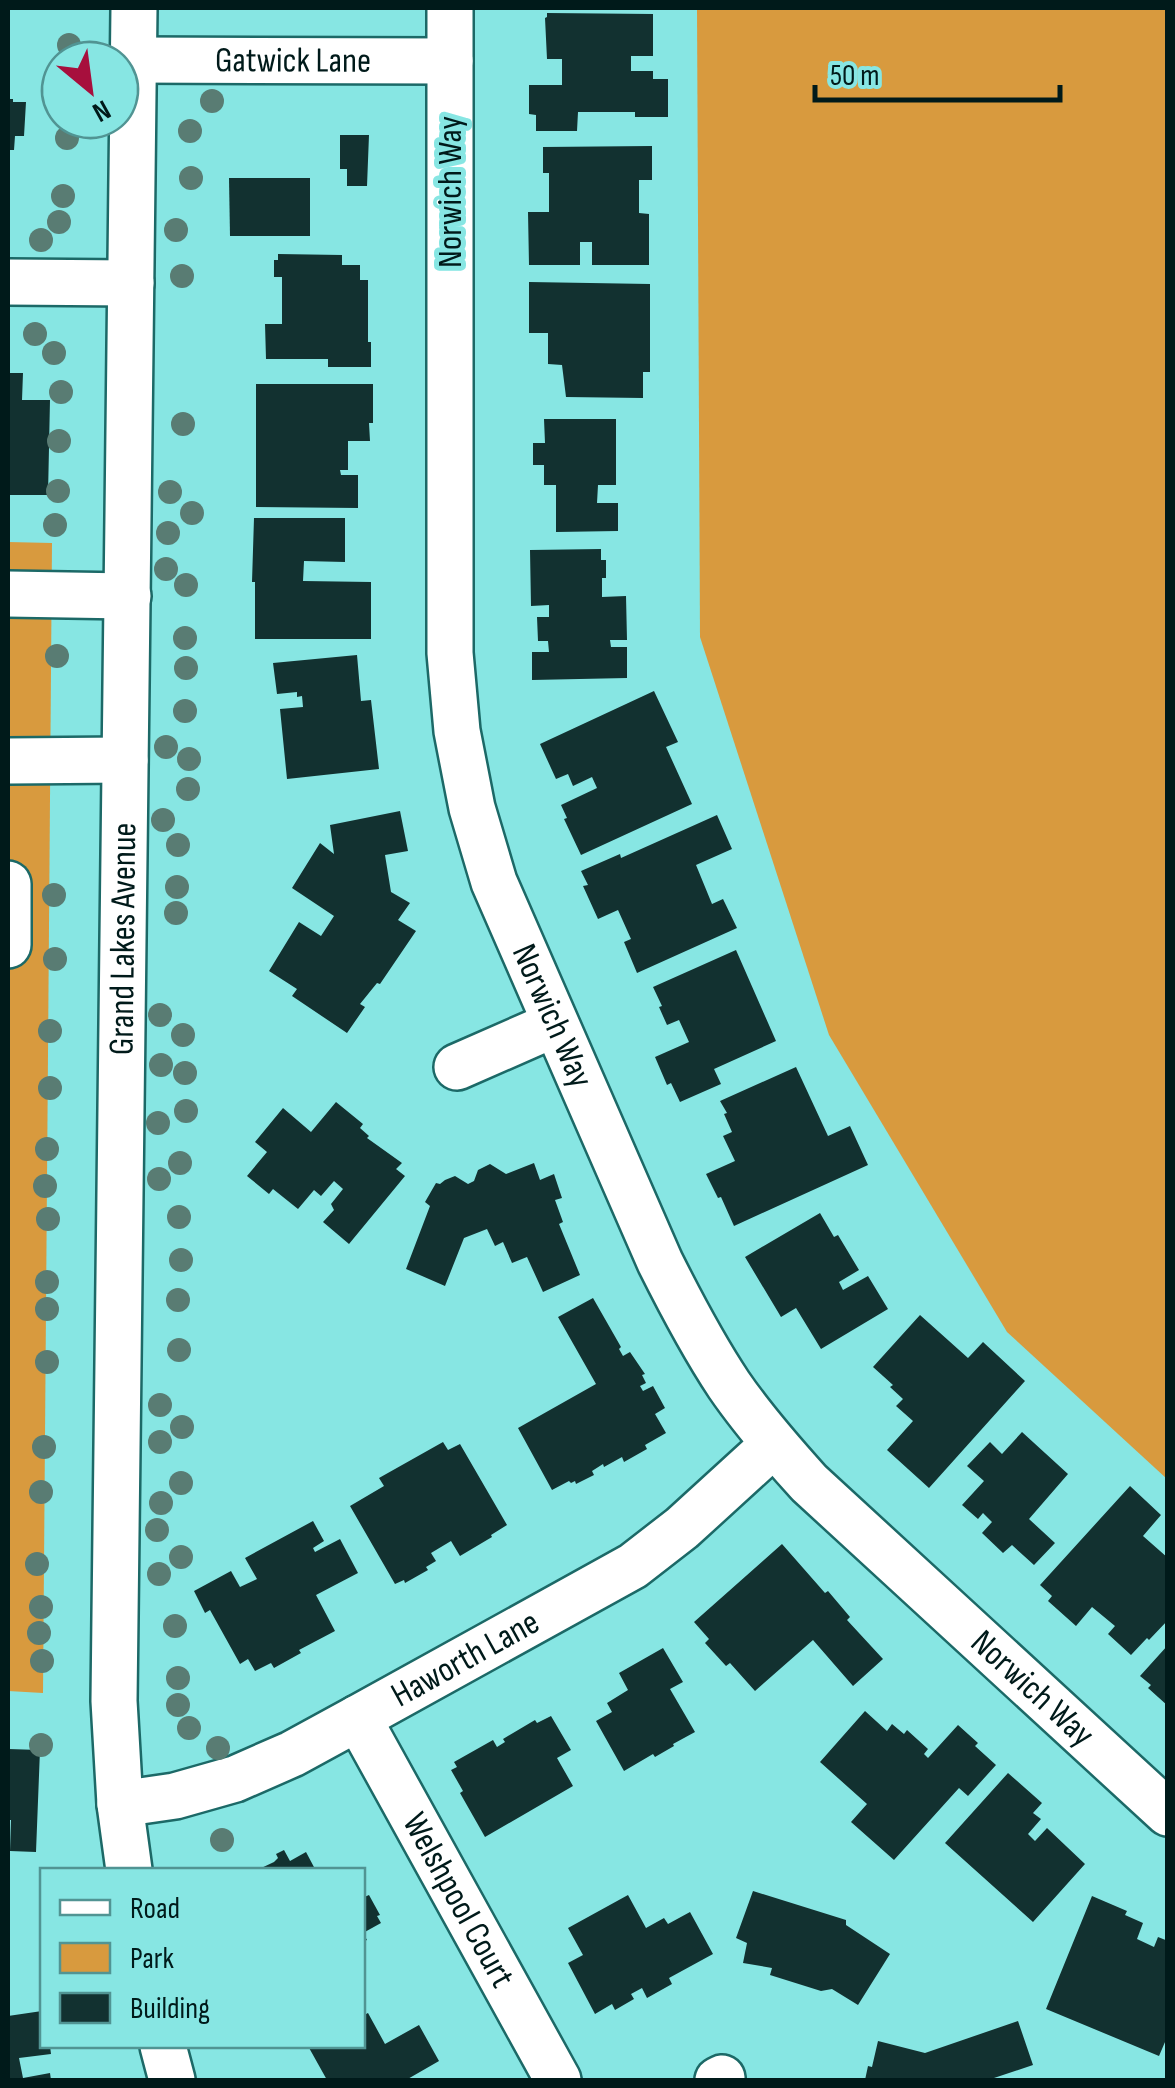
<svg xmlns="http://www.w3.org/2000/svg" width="1175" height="2088" font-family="'Sofia Sans Condensed',sans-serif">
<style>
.green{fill:#d89a3e}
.building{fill:#123130}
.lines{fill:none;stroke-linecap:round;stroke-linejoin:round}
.minor-casing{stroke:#1c6967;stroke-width:50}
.minor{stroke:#fff;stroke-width:45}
.tree{fill:#597c73}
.labels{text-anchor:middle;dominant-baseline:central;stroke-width:10;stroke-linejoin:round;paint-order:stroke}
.street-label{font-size:35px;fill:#001a1a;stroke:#87e6e3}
</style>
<rect width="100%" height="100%" fill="#87e6e3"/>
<g class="green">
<polygon points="697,8 1167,8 1167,1479 1007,1332 829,1035 700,637"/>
<polygon points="8,542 52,543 43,1693 8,1691"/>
</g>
<g class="building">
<polygon points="547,13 653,14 653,56 631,56 631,71 653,71 653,79 668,79 668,117 635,117 635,112 578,112 577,131 536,131 536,115 529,114 529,85 562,85 562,59 547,59 545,18 547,17"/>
<polygon points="8,99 13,99 13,102 26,102 24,136 15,136 14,150 8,150"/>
<polygon points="340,135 369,135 367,186 347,186 347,169 340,169"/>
<polygon points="652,146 652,180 639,180 639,213 649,214 649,265 592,265 592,242 580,242 580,265 529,265 528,212 549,212 549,173 543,173 543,147"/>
<polygon points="229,178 310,178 310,236 230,236"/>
<polygon points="278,254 342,255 342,265 360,265 360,280 368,280 368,342 371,342 371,367 328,367 328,359 266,359 265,324 282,324 282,277 274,277 274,260 278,260"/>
<polygon points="529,282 650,284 650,372 643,372 643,398 566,397 562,365 548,364 548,333 529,333"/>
<polygon points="8,373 23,373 22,400 50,400 48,495 9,495"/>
<polygon points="256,384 373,384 373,423 369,423 370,441 348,441 348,470 340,470 341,475 358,475 358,508 256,507"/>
<polygon points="544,419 616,419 616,485 598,485 597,503 618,503 618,531 556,532 556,485 544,485 544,465 533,465 533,443 545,443"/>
<polygon points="254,518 345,518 345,562 304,561 303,581 371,582 371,639 255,639 255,582 252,582"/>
<polygon points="601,549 601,560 606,560 606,578 602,578 602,597 626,596 627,640 610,640 611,647 627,647 627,678 532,680 532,652 549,652 548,641 538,641 537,617 549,617 549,605 531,606 530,550"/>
<polygon points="357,655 361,701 371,700 379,769 287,779 280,709 303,707 302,696 297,697 297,692 277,694 273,663"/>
<polygon points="654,691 678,742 666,747 692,804 581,855 564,819 567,818 561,805 597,788 592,777 573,786 568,774 556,779 540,744"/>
<polygon points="400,811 408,851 385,855 391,892 410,903 398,920 416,931 380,984 377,983 360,1004 365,1007 347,1033 292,996 297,989 269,971 299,922 321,936 334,916 292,888 320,843 334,854 330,825"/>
<polygon points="717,815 732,849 696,865 712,904 723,899 737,928 637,973 624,942 631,939 618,910 598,919 583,886 588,885 581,871 620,854 621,858"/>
<polygon points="736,950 776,1041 714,1069 721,1084 680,1102 671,1083 667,1085 655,1057 689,1042 679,1020 667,1025 659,1007 662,1006 653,987"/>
<polygon points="796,1067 828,1136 850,1126 868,1165 734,1226 721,1197 718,1198 706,1174 735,1161 723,1136 732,1132 724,1114 727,1113 720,1101"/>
<polygon points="336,1102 363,1124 360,1128 369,1136 367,1138 402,1163 396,1169 405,1176 349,1244 323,1222 334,1210 331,1204 343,1189 334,1181 321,1196 314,1190 298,1209 273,1189 269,1194 247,1176 267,1152 255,1142 283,1108 311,1132"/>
<polygon points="534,1163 540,1180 554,1174 562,1198 555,1200 563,1222 559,1224 580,1275 543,1292 527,1257 512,1263 503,1242 495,1246 487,1229 464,1238 445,1286 406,1269 430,1206 425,1202 436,1183 440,1184 445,1180 455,1176 468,1184 474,1181 478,1170 490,1164 506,1174"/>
<polygon points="820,1213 834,1237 838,1235 859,1270 839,1282 843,1290 868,1276 888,1309 821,1349 796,1308 781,1317 745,1257"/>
<polygon points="593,1298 621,1347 619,1349 623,1356 630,1352 645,1374 642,1375 646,1383 640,1386 643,1391 653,1386 665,1408 655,1414 666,1433 645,1445 647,1449 624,1462 622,1457 604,1467 603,1464 592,1471 594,1475 576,1484 575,1481 571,1483 569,1481 552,1490 518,1428 596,1384 558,1317"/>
<polygon points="920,1315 968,1358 983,1342 1025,1381 929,1488 887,1450 913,1421 896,1406 903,1399 890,1387 893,1385 873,1367"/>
<polygon points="1022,1432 1068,1474 1029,1519 1055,1543 1034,1565 1012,1545 1003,1553 982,1533 992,1522 983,1513 978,1519 962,1505 984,1481 967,1466 990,1442 1002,1454"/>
<polygon points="443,1442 448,1450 460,1444 507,1525 491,1535 492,1537 460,1556 451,1541 431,1553 436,1561 426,1567 428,1570 405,1583 404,1580 395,1584 350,1506 384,1486 379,1478"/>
<polygon points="1130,1486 1161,1515 1143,1536 1168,1558 1168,1620 1149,1640 1147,1638 1131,1655 1108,1634 1115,1626 1092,1607 1076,1626 1048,1601 1052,1596 1040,1585"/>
<polygon points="313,1521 324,1541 313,1548 315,1552 340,1539 358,1573 316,1595 335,1631 299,1650 301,1653 274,1668 271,1663 255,1671 248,1659 240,1664 210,1610 205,1613 194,1591 231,1571 240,1587 257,1579 245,1558"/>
<polygon points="782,1544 825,1593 828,1591 850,1617 847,1620 883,1659 853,1686 813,1640 755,1691 730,1663 726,1666 705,1643 709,1639 694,1622"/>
<polygon points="1168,1645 1168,1706 1148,1688 1151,1685 1140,1676"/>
<polygon points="663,1648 683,1682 670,1689 695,1732 673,1744 674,1746 655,1757 653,1754 624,1771 596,1721 612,1712 607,1703 628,1690 619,1673"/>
<polygon points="865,1711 887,1731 892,1724 904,1734 907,1730 928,1749 924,1754 928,1758 958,1725 978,1743 975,1746 996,1765 968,1796 959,1788 894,1860 851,1822 867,1804 820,1762"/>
<polygon points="551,1716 571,1750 557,1758 573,1786 485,1837 460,1793 463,1791 451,1770 457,1767 454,1762 493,1740 497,1747 505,1742 503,1739 535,1720 537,1723"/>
<polygon points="8,1749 40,1750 36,1852 10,1851 11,1820 8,1820"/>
<polygon points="1008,1773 1042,1803 1033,1813 1041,1819 1028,1834 1035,1841 1047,1828 1085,1864 1033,1922 945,1843"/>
<polygon points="284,1850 290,1861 306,1852 315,1869 257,1870 274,1862 278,1858 276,1854"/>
<polygon points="753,1891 846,1920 846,1925 890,1954 858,2005 832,1989 821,1991 770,1975 772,1968 743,1963 747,1943 736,1938"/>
<polygon points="369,1895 380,1915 377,1916 381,1923 363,1933 367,1940 362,1942 362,1898"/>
<polygon points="628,1895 646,1928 664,1918 668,1924 690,1912 713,1954 669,1978 672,1984 647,1998 642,1988 631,1994 634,1999 615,2010 612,2004 595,2014 568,1963 583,1955 568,1928"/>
<polygon points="1092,1896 1127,1911 1125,1915 1143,1923 1137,1939 1154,1947 1158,1937 1168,1941 1168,2035 1159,2056 1046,2009"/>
<polygon points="42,2011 42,2046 50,2046 51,2054 19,2058 23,2078 50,2073 51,2080 8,2080 8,2016"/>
<polygon points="368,2013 385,2044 419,2025 439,2061 406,2080 327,2080 308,2046 362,2046 362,2016"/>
<polygon points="1018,2021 1033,2065 988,2080 865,2080 868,2066 872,2067 878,2041 925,2053"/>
</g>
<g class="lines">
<defs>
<g id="minor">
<path id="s1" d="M450,8V653L457,731L472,808L494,882L660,1262C681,1304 703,1346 729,1385C753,1420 781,1452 809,1483L1168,1813"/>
<path id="s2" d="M133,60L450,61"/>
<polyline points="8,282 131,283"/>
<polyline points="8,594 128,596"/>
<polyline points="8,761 125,760"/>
<polyline points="8,884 8,945"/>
<polyline points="457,1067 555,1024"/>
<path id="s3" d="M358,1718L558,2080"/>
<path id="s4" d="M120,1804L175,1796L235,1779L292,1754L358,1718L633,1566L682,1528L774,1444"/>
<path id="s5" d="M129,1870L120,1804L114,1701L134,8"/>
<polyline points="163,2046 172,2080"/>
<polyline points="718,2080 722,2078"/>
</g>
</defs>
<use href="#minor" class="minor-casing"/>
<use href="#minor" class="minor"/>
</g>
<g class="tree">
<circle cx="69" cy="45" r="12"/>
<circle cx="212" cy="101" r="12"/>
<circle cx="190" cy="131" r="12"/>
<circle cx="67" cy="138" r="12"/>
<circle cx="191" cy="178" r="12"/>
<circle cx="63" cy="196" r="12"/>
<circle cx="59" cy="222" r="12"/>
<circle cx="176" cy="230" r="12"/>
<circle cx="41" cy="240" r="12"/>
<circle cx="182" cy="276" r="12"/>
<circle cx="35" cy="334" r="12"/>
<circle cx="54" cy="353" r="12"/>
<circle cx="61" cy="392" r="12"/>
<circle cx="183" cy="424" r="12"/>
<circle cx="59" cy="441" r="12"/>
<circle cx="58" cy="491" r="12"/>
<circle cx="170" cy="492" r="12"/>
<circle cx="192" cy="513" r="12"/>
<circle cx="55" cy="525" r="12"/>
<circle cx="168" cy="533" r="12"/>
<circle cx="166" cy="569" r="12"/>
<circle cx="186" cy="585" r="12"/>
<circle cx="185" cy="638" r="12"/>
<circle cx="57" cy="656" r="12"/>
<circle cx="186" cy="668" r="12"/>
<circle cx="185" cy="711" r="12"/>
<circle cx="166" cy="747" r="12"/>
<circle cx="189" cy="759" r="12"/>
<circle cx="188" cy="789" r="12"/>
<circle cx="163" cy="820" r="12"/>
<circle cx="178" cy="845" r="12"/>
<circle cx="177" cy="887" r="12"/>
<circle cx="54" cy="895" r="12"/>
<circle cx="176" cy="913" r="12"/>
<circle cx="55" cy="959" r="12"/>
<circle cx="160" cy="1015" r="12"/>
<circle cx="50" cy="1031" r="12"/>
<circle cx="183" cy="1035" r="12"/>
<circle cx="161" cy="1065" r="12"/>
<circle cx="185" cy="1073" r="12"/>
<circle cx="50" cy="1088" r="12"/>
<circle cx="186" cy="1111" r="12"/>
<circle cx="158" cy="1123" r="12"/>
<circle cx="47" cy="1149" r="12"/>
<circle cx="180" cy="1163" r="12"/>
<circle cx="159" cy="1179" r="12"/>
<circle cx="45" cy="1186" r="12"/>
<circle cx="179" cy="1217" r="12"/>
<circle cx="48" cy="1219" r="12"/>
<circle cx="181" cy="1260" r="12"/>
<circle cx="47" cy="1282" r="12"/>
<circle cx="178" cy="1300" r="12"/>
<circle cx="47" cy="1309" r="12"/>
<circle cx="179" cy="1350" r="12"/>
<circle cx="47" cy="1362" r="12"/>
<circle cx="160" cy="1405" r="12"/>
<circle cx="182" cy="1427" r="12"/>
<circle cx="160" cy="1442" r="12"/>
<circle cx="44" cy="1447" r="12"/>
<circle cx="181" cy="1483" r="12"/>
<circle cx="41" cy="1492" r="12"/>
<circle cx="161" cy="1503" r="12"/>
<circle cx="157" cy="1530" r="12"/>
<circle cx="181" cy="1557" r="12"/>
<circle cx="37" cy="1564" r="12"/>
<circle cx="159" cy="1574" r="12"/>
<circle cx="41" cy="1607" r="12"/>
<circle cx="175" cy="1626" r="12"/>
<circle cx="39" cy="1633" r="12"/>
<circle cx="42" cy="1661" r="12"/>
<circle cx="178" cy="1678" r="12"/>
<circle cx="178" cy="1705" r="12"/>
<circle cx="189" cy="1728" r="12"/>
<circle cx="41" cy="1745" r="12"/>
<circle cx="218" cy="1748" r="12"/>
<circle cx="222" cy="1840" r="12"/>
</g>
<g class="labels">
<g class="street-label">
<text stroke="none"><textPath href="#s2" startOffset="160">Gatwick Lane</textPath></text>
<text transform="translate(450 192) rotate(-90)">Norwich Way</text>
<text stroke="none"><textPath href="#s5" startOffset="932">Grand Lakes Avenue</textPath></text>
<text stroke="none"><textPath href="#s1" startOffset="1025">Norwich Way</textPath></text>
<text stroke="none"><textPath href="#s4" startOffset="378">Haworth Lane</textPath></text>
<text stroke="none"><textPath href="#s1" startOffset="1865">Norwich Way</textPath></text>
<text stroke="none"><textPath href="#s3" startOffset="208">Welshpool Court</textPath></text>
</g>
</g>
<rect width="1175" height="2088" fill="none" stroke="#001a1a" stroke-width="20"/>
<rect x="40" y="1868" width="325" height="180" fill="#87e6e3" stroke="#519493" stroke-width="2.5"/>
<rect x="60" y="1900" width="50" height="15" fill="#ffffff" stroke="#519493" stroke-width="2.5"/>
<text x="130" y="1918" font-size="30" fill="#001a1a">Road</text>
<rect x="60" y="1943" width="50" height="30" fill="#d89a3e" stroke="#519493" stroke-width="2.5"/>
<text x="130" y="1968" font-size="30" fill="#001a1a">Park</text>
<rect x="60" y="1993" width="50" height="30" fill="#123130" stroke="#519493" stroke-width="2.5"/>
<text x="130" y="2018" font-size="30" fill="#001a1a">Building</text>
<g transform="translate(90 90) rotate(151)"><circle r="48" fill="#87e6e3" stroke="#519493" stroke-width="2.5"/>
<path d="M0-8L18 38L0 25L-18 38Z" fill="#a70f3d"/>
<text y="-15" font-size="28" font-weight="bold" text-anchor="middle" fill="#001a1a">N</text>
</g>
<path d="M815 85v15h245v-15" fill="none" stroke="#001a1a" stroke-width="5"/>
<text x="830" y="85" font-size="30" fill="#001a1a" stroke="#87e6e3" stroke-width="8" paint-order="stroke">50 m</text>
</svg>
